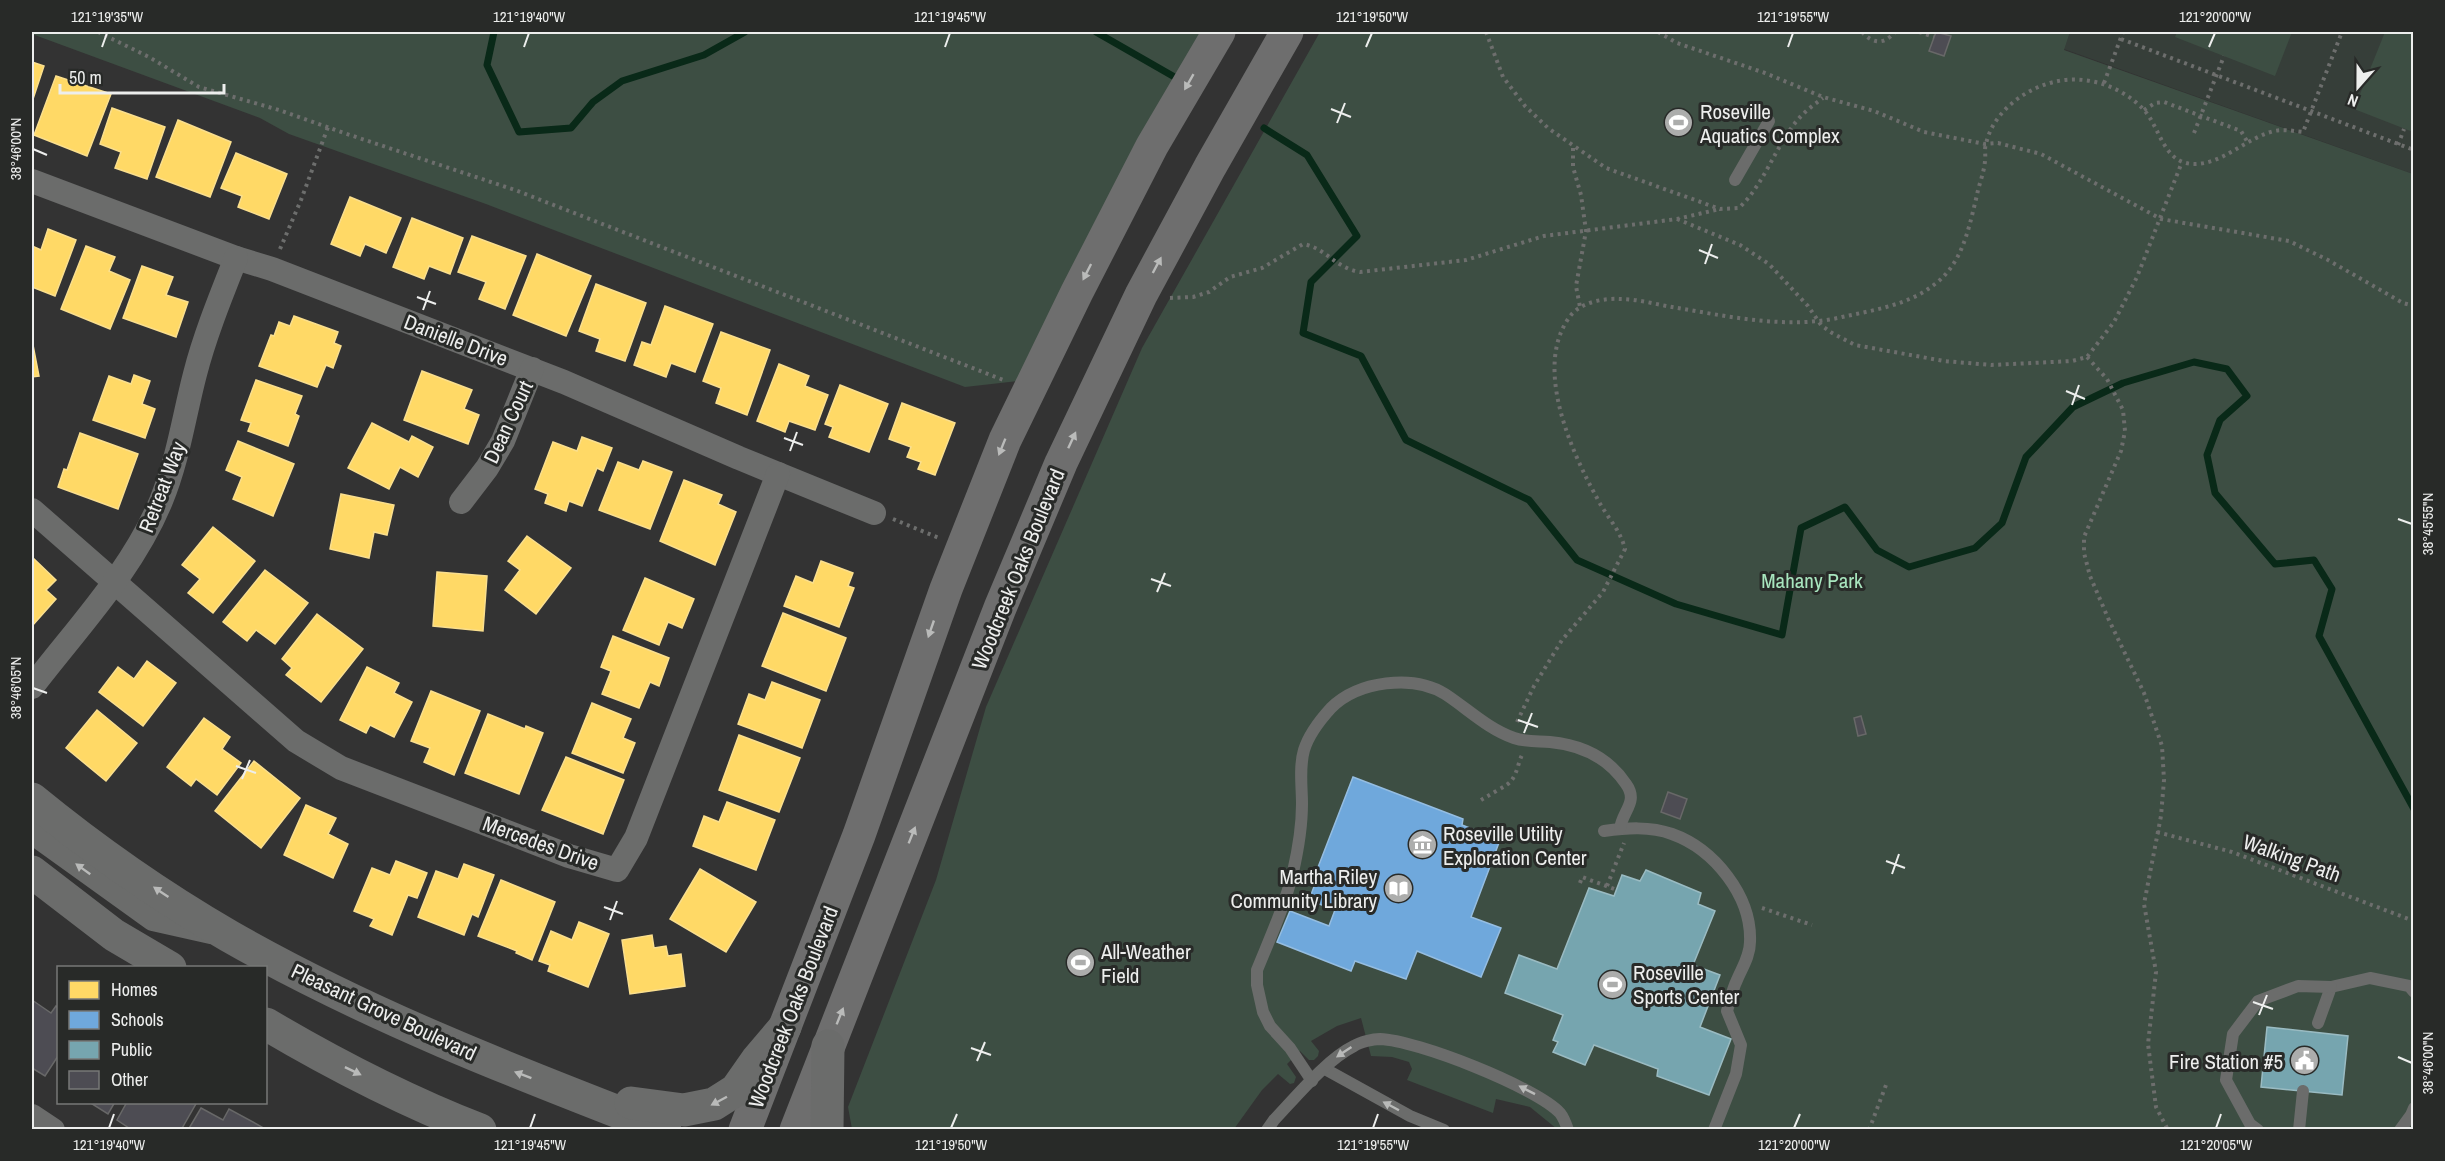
<svg xmlns="http://www.w3.org/2000/svg" width="2445" height="1161" font-family="'Archivo Narrow',sans-serif">
<style>
.built{fill:#363e39}
.green{fill:#3d4e43}
.homes{fill:#ffd966;stroke:#fadf8e;stroke-width:1.5}
.schools{fill:#6fa8dc;stroke:#95bde1;stroke-width:1.5}
.public{fill:#76a5af;stroke:#9abbc2;stroke-width:1.5}
.lines{fill:none;stroke-linecap:round;stroke-linejoin:round}
.stream{stroke:#092918;stroke-width:7}
.building{fill:#4d4c53;stroke:#686868;stroke-width:1.5}
.path{stroke:#6d6e6d;stroke-width:4;stroke-dasharray:3 4.5;stroke-linecap:butt}
.lane{stroke:#6b6c6b;stroke-width:12}
.street{stroke:#6b6c6b;stroke-width:24}
.secondary{stroke:#6e6e6e;stroke-width:33}
.primary{stroke:#6b6c6b;stroke-width:33}
.oneway{fill:#babbba}
.oneway2{fill:#b9bab9}
.ticks{fill:none;stroke:#edeeed;stroke-width:2}
.labels{text-anchor:middle;dominant-baseline:central;stroke-width:6;stroke-linejoin:round;paint-order:stroke}
.poi-label{font-size:21px;fill:#edeeed;stroke:#282a28;text-anchor:start}
.street-label{font-size:21px;fill:#edeeed;stroke:#282a28}
.park-label{font-size:21px;fill:#a8e5be;stroke:#282a28}
.neatline{fill:none;stroke:#edeeed;stroke-width:2}
.ticks-label{font-size:15px;text-anchor:middle;fill:#edeeed}
</style>
<rect width="100%" height="100%" fill="#333"/>
<polygon class="built" points="2070,32 2413,32 2413,174 2064,49"/>
<g class="green">
<polygon points="32,32 1209,32 1019,381 965,387 486,204 289,134 260,118 32,34"/>
<polygon points="1320,32 2070,32 2064,50 2413,174 2413,1129 1768,1130 1767,1128 1762,1130 1557,1129 1530,1107 1496,1099 1493,1113 1407,1080 1412,1069 1409,1062 1392,1057 1371,1056 1361,1018 1337,1026 1311,1041 1319,1051 1318,1056 1314,1060 1309,1060 1300,1051 1287,1064 1296,1077 1294,1083 1290,1084 1278,1074 1262,1090 1234,1129 852,1129 848,1107 936,880 986,707 1142,348"/>
<polygon points="2177,32 2292,32 2275,76 2175,37"/>
<polygon points="2385,32 2413,32 2413,132 2354,109"/>
</g>
<g class="homes">
<polygon points="32,62 44,66 32,102"/>
<polygon points="56,76 111,94 87,156 34,135"/>
<polygon points="112,108 165,127 147,179 115,168 121,152 100,144"/>
<polygon points="178,120 231,142 210,197 156,177"/>
<polygon points="236,153 287,174 269,219 238,207 242,196 221,188"/>
<polygon points="350,197 401,218 386,253 365,244 360,256 331,244"/>
<polygon points="412,218 463,238 450,274 429,266 424,279 393,267"/>
<polygon points="48,229 76,240 55,296 32,287 32,246 41,250"/>
<polygon points="472,236 526,256 505,309 479,299 486,282 458,272"/>
<polygon points="86,246 115,257 109,271 130,280 110,329 61,309"/>
<polygon points="537,254 591,276 566,336 513,315"/>
<polygon points="142,266 173,277 166,295 188,302 176,337 123,318"/>
<polygon points="596,284 646,303 625,361 596,351 600,339 579,331"/>
<polygon points="665,306 713,324 695,372 671,363 666,377 634,365 642,342 651,345"/>
<polygon points="294,316 338,332 334,343 341,346 333,368 326,365 317,387 259,366 271,335 274,336 279,322 290,326"/>
<polygon points="721,332 770,350 747,415 716,403 721,388 703,381"/>
<polygon points="32,340 39,376 32,377"/>
<polygon points="779,364 809,376 805,386 828,395 815,430 789,421 785,432 757,421"/>
<polygon points="422,371 472,390 464,409 479,415 468,444 404,420"/>
<polygon points="134,375 150,381 142,404 155,409 145,438 93,420 109,376 131,384"/>
<polygon points="256,380 302,396 295,414 299,416 288,446 248,431 251,423 241,420"/>
<polygon points="840,385 888,404 869,452 829,437 833,427 825,424"/>
<polygon points="902,403 955,423 935,475 918,469 921,462 907,457 911,447 889,439"/>
<polygon points="372,423 409,442 412,436 433,447 418,477 400,467 389,489 348,468"/>
<polygon points="80,433 138,454 118,509 58,487 64,469 67,470"/>
<polygon points="582,437 612,448 603,471 597,468 582,506 569,501 566,511 545,503 548,494 535,489 553,442 577,451"/>
<polygon points="238,441 294,464 273,516 233,499 242,477 226,470"/>
<polygon points="643,461 672,472 650,529 599,510 618,462 639,470"/>
<polygon points="684,480 722,495 718,504 736,512 715,565 660,541"/>
<polygon points="341,494 394,505 387,535 374,532 369,558 330,549"/>
<polygon points="213,527 255,561 213,613 188,593 200,579 182,565"/>
<polygon points="527,536 571,568 536,614 505,590 520,570 508,561"/>
<polygon points="32,557 56,580 46,590 56,599 32,626"/>
<polygon points="821,561 853,573 848,586 854,588 839,627 784,606 796,576 813,583"/>
<polygon points="265,570 308,603 275,644 256,630 247,641 223,622"/>
<polygon points="437,572 487,576 483,631 433,626"/>
<polygon points="645,578 694,599 682,628 668,622 659,645 623,630"/>
<polygon points="783,613 846,638 826,691 762,666"/>
<polygon points="317,614 363,649 321,702 286,675 292,668 282,659"/>
<polygon points="613,636 669,658 659,686 650,682 639,708 602,694 611,671 601,667"/>
<polygon points="147,661 176,683 143,726 99,692 118,667 134,679"/>
<polygon points="367,667 399,683 394,693 412,702 394,737 370,725 366,733 340,720"/>
<polygon points="772,682 820,700 802,748 738,724 749,694 765,700"/>
<polygon points="431,691 480,711 454,775 424,762 430,748 411,741"/>
<polygon points="592,703 631,719 623,738 635,743 623,773 572,753"/>
<polygon points="97,710 137,743 106,781 66,748"/>
<polygon points="488,714 525,729 526,726 543,733 519,794 465,773"/>
<polygon points="204,718 230,737 222,749 241,763 217,795 196,779 191,786 167,767"/>
<polygon points="739,735 800,758 779,812 719,790"/>
<polygon points="566,757 624,780 603,834 542,810"/>
<polygon points="254,761 300,798 261,848 215,811"/>
<polygon points="727,802 775,820 756,870 693,846 704,816 719,822"/>
<polygon points="306,805 336,818 328,834 348,844 333,878 284,855"/>
<polygon points="396,861 427,873 417,898 408,895 392,935 370,926 374,919 354,911 372,868 390,875"/>
<polygon points="464,864 494,875 478,917 472,914 464,935 418,917 436,871 458,879"/>
<polygon points="700,869 756,902 726,952 670,919"/>
<polygon points="501,880 555,902 532,960 516,953 517,951 478,936"/>
<polygon points="579,922 609,934 588,987 548,971 550,965 539,961 551,931 572,940"/>
<polygon points="652,935 654,948 666,946 668,956 681,954 685,986 630,994 622,940"/>
</g>
<polygon class="schools" points="1353,777 1463,819 1462,825 1500,840 1471,917 1501,928 1481,977 1417,951 1406,979 1355,961 1351,971 1277,942 1290,911 1329,926 1335,910 1309,900 1318,876 1315,875"/>
<g class="public">
<polygon points="1646,870 1701,893 1698,904 1715,911 1693,965 1720,975 1700,1027 1731,1039 1709,1095 1657,1076 1658,1069 1594,1045 1585,1065 1553,1052 1558,1042 1553,1040 1563,1015 1505,993 1519,955 1557,969 1589,888 1614,896 1622,875 1640,881"/>
<polygon points="2267,1027 2348,1036 2342,1095 2261,1087"/>
</g>
<g class="lines">
<g class="stream">
<polyline points="494,32 487,65 519,132 571,128 593,102 622,81 704,55 745,32"/>
<polyline points="1096,32 1178,79"/>
<polyline points="1264,128 1307,155 1357,236 1311,282 1303,333 1361,356 1406,440 1529,500 1577,560 1676,604 1782,635 1801,528 1845,507 1877,550 1909,567 1975,548 2002,523 2026,457 2073,407 2123,383 2194,362 2227,369 2247,396 2220,420 2207,455 2215,493 2275,564 2314,560 2332,589 2319,636 2414,809"/>
</g>
</g>
<g class="building">
<polygon points="1936,32 1951,36 1944,56 1929,51"/>
<polygon points="1861,716 1866,734 1858,736 1854,718"/>
<polygon points="1668,792 1687,799 1680,819 1661,812"/>
<polygon points="32,1000 51,1013 56,1006 58,1008 58,1056 45,1076 32,1068"/>
<polygon points="89,1102 115,1102 108,1114"/>
<polygon points="127,1102 197,1102 181,1130 132,1130 117,1120"/>
<polygon points="201,1108 223,1120 229,1109 262,1127 261,1130 188,1130"/>
</g>
<g class="lines">
<g class="path">
<polyline points="98,32 149,57 199,87 279,110 344,133 515,190 1006,381"/>
<path d="M1486,32L1503,77L1525,106L1548,128L1606,168L1720,209L1739,208C1764,184 1774,150 1795,123C1803,113 1813,105 1823,98"/>
<polyline points="1658,32 1677,43 1765,73 1823,97 1874,111 1924,132 1985,144 1998,143 2041,154 2161,219 2289,241 2328,260 2403,303 2414,306"/>
<path d="M1862,32C1873,44 1884,45 1895,32"/>
<polyline points="1919,32 1934,37"/>
<polyline points="2121,39 2414,150"/>
<polyline points="2104,83 2123,32"/>
<polyline points="2144,110 2155,103 2164,102 2241,131 2248,143"/>
<polyline points="2194,133 2224,56"/>
<polyline points="2398,145 2404,129"/>
<polyline points="1573,148 1573,167 1581,195 1586,231 1576,286 1580,307"/>
<polyline points="1677,219 1740,245 1769,264 1808,306 1821,325 1832,333 1855,345 1944,361 1991,365 2072,361 2087,357 2114,322 2137,277 2182,162"/>
<polyline points="280,249 301,200 328,127"/>
<path d="M1170,298L1193,297L1209,292L1230,277L1262,268L1303,244C1326,248 1335,268 1360,272L1466,260L1544,236L1677,219L1720,209"/>
<polyline points="2087,357 2107,379 2123,410 2125,431 2121,451 2084,537 2084,553 2090,576 2108,618 2144,693 2162,746 2164,780 2161,816 2144,904 2156,972 2148,1044 2156,1107 2168,1130"/>
<polyline points="893,519 939,538"/>
<path d="M1517,722L1534,686L1562,640L1603,592L1625,549C1620,529 1606,516 1597,498C1571,451 1532,365 1571,315C1582,302 1604,298 1620,299C1637,299 1655,304 1672,307C1726,316 1788,330 1842,317C1874,310 1909,305 1935,284C1963,263 1969,227 1977,195C1979,184 1984,173 1985,161C1986,155 1984,149 1986,144C1993,111 2027,87 2058,81C2088,75 2123,87 2144,110C2160,127 2163,163 2193,164C2222,165 2246,138 2274,131C2284,129 2293,131 2303,132L2342,32"/>
<path d="M1481,800C1487,796 1508,785 1510,782C1517,775 1518,763 1522,755"/>
<polyline points="2157,832 2232,852 2414,921"/>
<polyline points="1580,883 1582,877 1617,890"/>
<polyline points="1607,886 1624,843"/>
<polyline points="1762,908 1812,925"/>
<polyline points="1869,1130 1886,1085"/>
</g>
<g class="lane">
<polyline points="1735,180 1769,121"/>
<path d="M1604,831C1626,828 1650,826 1672,834C1714,849 1752,896 1750,942C1750,956 1742,968 1737,980C1732,990 1730,1001 1727,1011L1741,1045L1736,1074L1714,1130"/>
<polyline points="2318,1023 2331,987 2370,978 2409,986 2414,992"/>
<polyline points="1325,1069 1410,1116 1444,1130"/>
<path d="M1312,1081L1290,1048L1270,1026L1263,1012L1257,985V970C1270,938 1285,905 1293,872C1298,850 1302,827 1302,804C1302,787 1299,767 1304,750C1309,734 1320,720 1331,708C1358,681 1413,674 1445,694C1468,709 1488,729 1514,738C1526,742 1538,741 1550,742C1582,745 1608,757 1626,784C1639,802 1622,811 1620,829"/>
<path d="M1267,1130L1274,1120C1295,1098 1327,1059 1354,1046C1360,1042 1373,1039 1380,1039C1416,1040 1536,1087 1560,1113C1564,1118 1566,1124 1568,1130"/>
<polyline points="2258,1130 2250,1124 2226,1080 2233,1034 2258,1001 2298,986 2331,987"/>
<polyline points="2299,1130 2303,1091"/>
<polyline points="2400,1130 2411,1115 2414,1108"/>
</g>
<g class="street">
<polyline points="32,181 236,258 272,269 564,382 739,458 874,513"/>
<polyline points="461,502 487,468 503,441 532,369"/>
<polyline points="32,510 296,741 341,768 569,856 617,870 636,838 778,474"/>
<path d="M32,687C77,628 132,571 161,501C178,460 184,416 195,374C205,335 221,296 236,258"/>
<polyline points="32,832 153,919 211,932"/>
<polyline points="32,1116 53,1130"/>
</g>
<g class="secondary">
<polyline points="745,1130 859,835 946,589 1005,440 1077,292 1152,146 1219,32"/>
<polyline points="796,1130 1000,608 1061,463 1141,295 1210,167 1287,32"/>
</g>
<g class="primary">
<path d="M32,799C93,849 160,896 229,936C367,1015 517,1073 665,1130"/>
<polyline points="32,872 114,935 170,968"/>
<path d="M266,1024C332,1063 408,1102 480,1130"/>
<polyline points="631,1103 684,1110 714,1104 736,1090 757,1060 785,1027"/>
<polyline points="827,1130 828,1046"/>
</g>
</g>
<defs><path id="oneway-solid" d="M-6-.8H1V-3.2L6.5 0L1 3.2V.8H-6Z" transform="scale(1.5)"/></defs>
<g class="oneway">
<use href="#oneway-solid" transform="translate(1189 82) rotate(120)"/>
<use href="#oneway-solid" transform="translate(1157 265) rotate(-62)"/>
<use href="#oneway-solid" transform="translate(1087 272) rotate(117)"/>
<use href="#oneway-solid" transform="translate(1072 440) rotate(-65)"/>
<use href="#oneway-solid" transform="translate(1002 447) rotate(112)"/>
<use href="#oneway-solid" transform="translate(931 629) rotate(109)"/>
<use href="#oneway-solid" transform="translate(912 835) rotate(-68)"/>
<use href="#oneway-solid" transform="translate(840 1016) rotate(-68)"/>
</g>
<g class="oneway2">
<use href="#oneway-solid" transform="translate(83 869) rotate(-144)"/>
<use href="#oneway-solid" transform="translate(161 892) rotate(-146)"/>
<use href="#oneway-solid" transform="translate(1344 1052) rotate(146)"/>
<use href="#oneway-solid" transform="translate(353 1071) rotate(26)"/>
<use href="#oneway-solid" transform="translate(523 1075) rotate(-159)"/>
<use href="#oneway-solid" transform="translate(1527 1090) rotate(-153)"/>
<use href="#oneway-solid" transform="translate(719 1101) rotate(152)"/>
<use href="#oneway-solid" transform="translate(1391 1106) rotate(-152)"/>
</g>
<path class="ticks" d="M102,47L107,33M524,47L529,33M945,47L950,33M1366,47L1372,33M1788,47L1793,33M2209,47L2215,33M1331,109L1351,117M1337,123L1345,103M33,149L47,155M1699,250L1718,258M1705,264L1712,244M417,297L436,304M423,310L430,291M2066,391L2085,399M2072,405L2079,385M784,438L803,445M790,451L797,432M2398,519L2412,524M1151,579L1171,586M1157,592L1165,573M33,688L47,693M1518,720L1538,727M1524,733L1532,713M236,766L256,773M242,779L250,760M1886,861L1905,868M1892,874L1899,854M604,907L623,914M610,920L617,901M2253,1002L2273,1009M2259,1015L2267,995M971,1048L991,1055M2398,1057L2412,1063M977,1061L985,1042M109,1128L114,1114M530,1128L535,1114M951,1128L957,1114M1373,1128L1378,1114M1794,1128L1800,1114M2216,1128L2221,1114"/>
<defs>
<symbol id="stadium-disc" viewBox="-11 -11 22 22"><circle r="9.5" fill="#acadac" stroke="#282a28"/><path d="M0-5a6.5 5 0 1 0 0 10a6.5 5 0 1 0 0-10ZM-3.5-1.8h7v3.6h-7Z" fill="#fff"/></symbol>
<symbol id="museum-disc" viewBox="-11 -11 22 22"><circle r="9.5" fill="#acadac" stroke="#282a28"/><path d="M0-6L6-3V-2H-6V-3ZM-5-1h2V3h-2ZM-1-1h2V3h-2ZM3-1h2V3H3ZM-6 4H6V6H-6Z" fill="#fff"/></symbol>
<symbol id="library-disc" viewBox="-11 -11 22 22"><circle r="9.5" fill="#acadac" stroke="#282a28"/><path d="M-6-4Q-3-5.5-.7-3.5V5Q-3 3-6 4ZM6-4Q3-5.5 .7-3.5V5Q3 3 6 4Z" fill="#fff"/></symbol>
<symbol id="civic-disc" viewBox="-11 -11 22 22"><circle r="9.5" fill="#acadac" stroke="#282a28"/><path d="M-.6-6.5H3V-4.5H.6V-3L4-1V1h2V6H-6V1h2V-1L-.6-3ZM-1.2 2.5V6h2.4V2.5Z" fill="#fff"/></symbol>
</defs>
<g fill-rule="evenodd">
<use href="#stadium-disc" x="1662" y="106" width="33" height="33"/>
<use href="#museum-disc" x="1406" y="828" width="33" height="33"/>
<use href="#library-disc" x="1382" y="872" width="33" height="33"/>
<use href="#stadium-disc" x="1064" y="946" width="33" height="33"/>
<use href="#stadium-disc" x="1596" y="968" width="33" height="33"/>
<use href="#civic-disc" x="2288" y="1044" width="33" height="33"/>
</g>
<g class="labels">
<g class="poi-label">
<text x="1700" y="111">Roseville<tspan x="1700" dy="24">Aquatics Complex</tspan></text>
<text x="1443" y="833">Roseville Utility<tspan x="1443" dy="24">Exploration Center</tspan></text>
<text x="1377" y="876" text-anchor="end">Martha Riley<tspan x="1377" dy="24">Community Library</tspan></text>
<text x="1101" y="951">All-Weather<tspan x="1101" dy="24">Field</tspan></text>
<text x="1633" y="972">Roseville<tspan x="1633" dy="24">Sports Center</tspan></text>
<text x="2283" y="1061" text-anchor="end">Fire Station #5</text>
</g>
<g class="street-label">
<text transform="translate(456 340) rotate(21)">Danielle Drive</text>
<text transform="translate(508 422) rotate(-65)">Dean Court</text>
<text transform="translate(162 487) rotate(-69)">Retreat Way</text>
<text transform="translate(1018 569) rotate(-68)">Woodcreek Oaks Boulevard</text>
<text transform="translate(541 843) rotate(20)">Mercedes Drive</text>
<text transform="translate(2292 858) rotate(20)">Walking Path</text>
<text transform="translate(793 1007) rotate(-69)">Woodcreek Oaks Boulevard</text>
<text transform="translate(384 1012) rotate(25)">Pleasant Grove Boulevard</text>
</g>
<g class="park-label">
<text x="1812" y="580">Mahany Park</text>
</g>
</g>
<rect width="2445" height="1161" fill="none" stroke="#282a28" stroke-width="66"/>
<rect x="57" y="966" width="210" height="138" fill="#282a28" stroke="#777877" stroke-width="1.5"/>
<rect x="69" y="981" width="30" height="18" fill="#ffd966" stroke="#777877" stroke-width="1.5"/>
<text x="111" y="996" font-size="18" fill="#edeeed">Homes</text>
<rect x="69" y="1011" width="30" height="18" fill="#6fa8dc" stroke="#777877" stroke-width="1.5"/>
<text x="111" y="1026" font-size="18" fill="#edeeed">Schools</text>
<rect x="69" y="1041" width="30" height="18" fill="#76a5af" stroke="#777877" stroke-width="1.5"/>
<text x="111" y="1056" font-size="18" fill="#edeeed">Public</text>
<rect x="69" y="1071" width="30" height="18" fill="#4d4c53" stroke="#777877" stroke-width="1.5"/>
<text x="111" y="1086" font-size="18" fill="#edeeed">Other</text>
<g transform="translate(2358 87) rotate(201)" stroke="#282a28" stroke-width="4.5" paint-order="stroke">
<path d="M0-4.5L10 22L0 15L-10 22Z" fill="#edeeed"/>
<text y="-9" font-size="16" font-weight="bold" text-anchor="middle" fill="#edeeed">N</text>
</g>
<path d="M60 84v9h164v-9" fill="none" stroke="#edeeed" stroke-width="3"/>
<text x="69" y="84" font-size="18" fill="#edeeed" stroke="#282a28" stroke-width="4.5" paint-order="stroke">50 m</text>
<rect x="33" y="33" width="2379" height="1095" class="neatline"/>
<g class="ticks-label">
<text x="107" y="22">121°19'35"W</text>
<text x="529" y="22">121°19'40"W</text>
<text x="950" y="22">121°19'45"W</text>
<text x="1372" y="22">121°19'50"W</text>
<text x="1793" y="22">121°19'55"W</text>
<text x="2215" y="22">121°20'00"W</text>
<text transform="translate(16 149) rotate(-90)" y="5">38°46'00"N</text>
<text transform="translate(2428 524) rotate(-90)" y="5">38°45'55"N</text>
<text transform="translate(16 688) rotate(-90)" y="5">38°46'05"N</text>
<text transform="translate(2428 1063) rotate(-90)" y="5">38°46'00"N</text>
<text x="109" y="1150">121°19'40"W</text>
<text x="530" y="1150">121°19'45"W</text>
<text x="951" y="1150">121°19'50"W</text>
<text x="1373" y="1150">121°19'55"W</text>
<text x="1794" y="1150">121°20'00"W</text>
<text x="2216" y="1150">121°20'05"W</text>
</g>
</svg>
